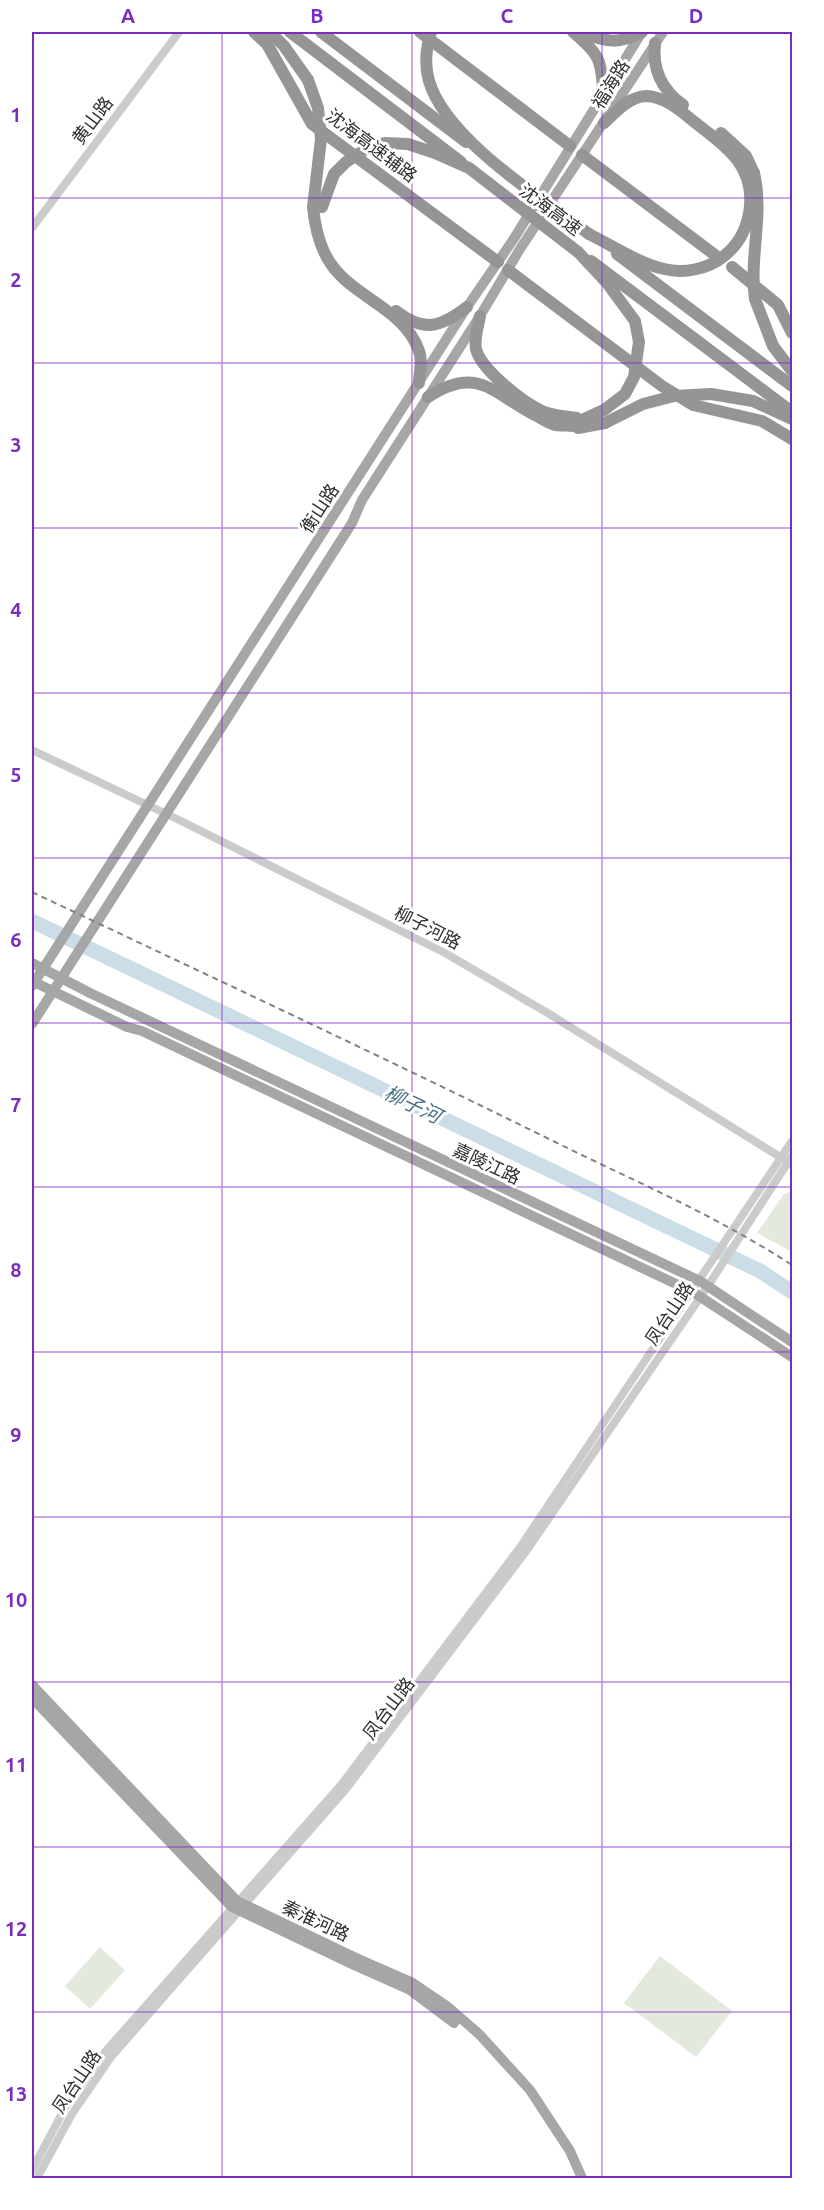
<svg xmlns="http://www.w3.org/2000/svg" width="824" height="2210" font-family="Ubuntu,'Noto Sans SC',sans-serif">
<style>
.green{fill:#e4e9dd}
.lines{fill:none;stroke-linecap:round;stroke-linejoin:round}
.river{stroke:#cbdde7;stroke-width:15}
.minor{stroke:#cbcbcb;stroke-width:8}
.major{stroke:#a6a6a6;stroke-width:10}
.highway{stroke:#959595;stroke-width:12}
.rail{stroke:#838383;stroke-width:2;stroke-dasharray:6 4.5;stroke-linecap:butt}
.highway-bridge{stroke:#959595;stroke-width:12}
.grid{fill:none;stroke:#7b2cbf;stroke-width:1.5;stroke-opacity:0.55}
.labels{text-anchor:middle;dominant-baseline:central;stroke-width:6;stroke-linejoin:round;paint-order:stroke}
.street-label{font-size:18px;fill:#2e2e2e;stroke:#fff}
.water-label{font-size:20px;font-style:italic;fill:#466f85;stroke:#fff}
.neatline{fill:none;stroke:#7b2cbf;stroke-width:2}
.grid-label{font-size:20px;text-anchor:middle;font-weight:bold;fill:#7b2cbf}
</style>
<rect width="100%" height="100%" fill="#fff"/>
<g class="green">
<polygon points="792,1191 792,1252 757,1233 784,1194"/>
<polygon points="100,1947 125,1970 90,2009 65,1986"/>
<polygon points="660,1956 732,2011 696,2057 624,2003"/>
</g>
<g class="lines">
<polyline class="river" points="32,921 760,1271 792,1292"/>
<g class="minor">
<polyline points="32,228 179,32"/>
<polyline points="32,750 177,819 445,953 546,1012 785,1160"/>
<polyline points="32,2170 65,2108 105,2052 341,1785 521,1546 792,1141"/>
<polyline points="37,2178 72,2114 111,2057 346,1789 527,1550 708,1286 792,1156"/>
</g>
<g class="major">
<polyline points="32,963 90,993 700,1281 792,1342"/>
<polyline points="32,981 127,1027 142,1031 693,1292 792,1357"/>
<polyline points="32,986 467,307 513,240 642,32"/>
<polyline points="32,1024 352,523 362,500 480,316 520,249 663,32"/>
<polyline points="32,1685 237,1901 354,1957 411,1982 448,2007 479,2034 530,2090 570,2151 582,2178"/>
<polyline points="32,1698 232,1907 354,1965 410,1990 454,2023"/>
</g>
<g class="highway">
<polyline points="254,32 267,44 312,124 498,262"/>
<polyline points="270,32 284,46 308,80"/>
<polyline points="290,32 461,162"/>
<polyline points="321,32 466,142"/>
<polyline points="420,32 570,146"/>
<path d="M573,32C598,53 602,59 603,92"/>
<path d="M583,32C606,43 620,44 642,32"/>
<path d="M655,43C652,69 662,90 683,105"/>
<polyline points="721,133 746,156 754,173"/>
<polyline points="582,155 715,255"/>
<path d="M313,207C315,227 319,247 331,264C354,298 405,309 419,351C423,360 419,373 419,383"/>
<path d="M589,234C613,246 638,263 664,269C684,274 708,269 724,256C752,234 759,190 738,161C727,146 711,135 697,124C683,113 665,96 646,96C628,97 616,112 604,123"/>
<polyline points="617,254 792,386"/>
<polyline points="591,261 792,412"/>
<polyline points="732,267 778,305 792,333"/>
<polyline points="508,270 662,386 693,405 762,421 792,439"/>
<polyline points="755,299 773,346 792,371"/>
<path d="M396,311C424,333 441,327 467,307"/>
<path d="M480,316C478,327 474,339 476,349C481,370 525,404 544,412C555,416 566,417 577,418"/>
<polyline points="711,394 753,401 792,419"/>
<path d="M428,397C479,363 495,396 539,417C544,420 551,424 556,425C562,426 569,425 575,426L578,428L605,423"/>
</g>
<path class="rail" d="M32,892C205,974 379,1055 551,1140C632,1180 717,1216 792,1265"/>
<g class="highway-bridge">
<path d="M431,32C426,48 424,64 429,81C446,139 541,198 589,234"/>
<polyline points="308,80 318,108 321,139 313,207"/>
<path d="M754,173C764,215 749,257 755,299"/>
<polyline points="322,207 334,174 346,162 366,149 385,143 408,144 435,153 469,168 578,252 607,283 635,321 639,342 634,377 625,394 604,410 584,419"/>
<polyline points="605,423 643,404 674,396 711,394"/>
</g>
</g>
<path class="grid" d="M222,32V2178M412,32V2178M602,32V2178M32,198H792M32,363H792M32,528H792M32,693H792M32,858H792M32,1023H792M32,1187H792M32,1352H792M32,1517H792M32,1682H792M32,1847H792M32,2012H792"/>
<g class="labels">
<g class="street-label">
<text transform="translate(610 84) rotate(-58)">福海路</text>
<text transform="translate(92 120) rotate(-53)">黄山路</text>
<text transform="translate(372 145) rotate(37)">沈海高速辅路</text>
<text transform="translate(551 209) rotate(37)">沈海高速</text>
<text transform="translate(319 508) rotate(-57)">衡山路</text>
<text transform="translate(428 927) rotate(27)">柳子河路</text>
<text transform="translate(487 1163) rotate(25)">嘉陵江路</text>
<text transform="translate(669 1313) rotate(-56)">凤台山路</text>
<text transform="translate(388 1708) rotate(-53)">凤台山路</text>
<text transform="translate(316 1920) rotate(25)">秦淮河路</text>
<text transform="translate(76 2081) rotate(-56)">凤台山路</text>
</g>
<g class="water-label">
<text transform="translate(413 1104) rotate(26)">柳子河</text>
</g>
</g>
<rect width="824" height="2210" fill="none" stroke="#ffffff" stroke-width="66"/>
<rect x="33" y="33" width="758" height="2144" class="neatline"/>
<g class="grid-label">
<text x="128" y="23">A</text>
<text x="317" y="23">B</text>
<text x="507" y="23">C</text>
<text x="696" y="23">D</text>
<text x="16" y="122">1</text>
<text x="16" y="287">2</text>
<text x="16" y="452">3</text>
<text x="16" y="617">4</text>
<text x="16" y="782">5</text>
<text x="16" y="947">6</text>
<text x="16" y="1112">7</text>
<text x="16" y="1277">8</text>
<text x="16" y="1442">9</text>
<text x="16" y="1607">10</text>
<text x="16" y="1772">11</text>
<text x="16" y="1936">12</text>
<text x="16" y="2101">13</text>
</g>
</svg>
